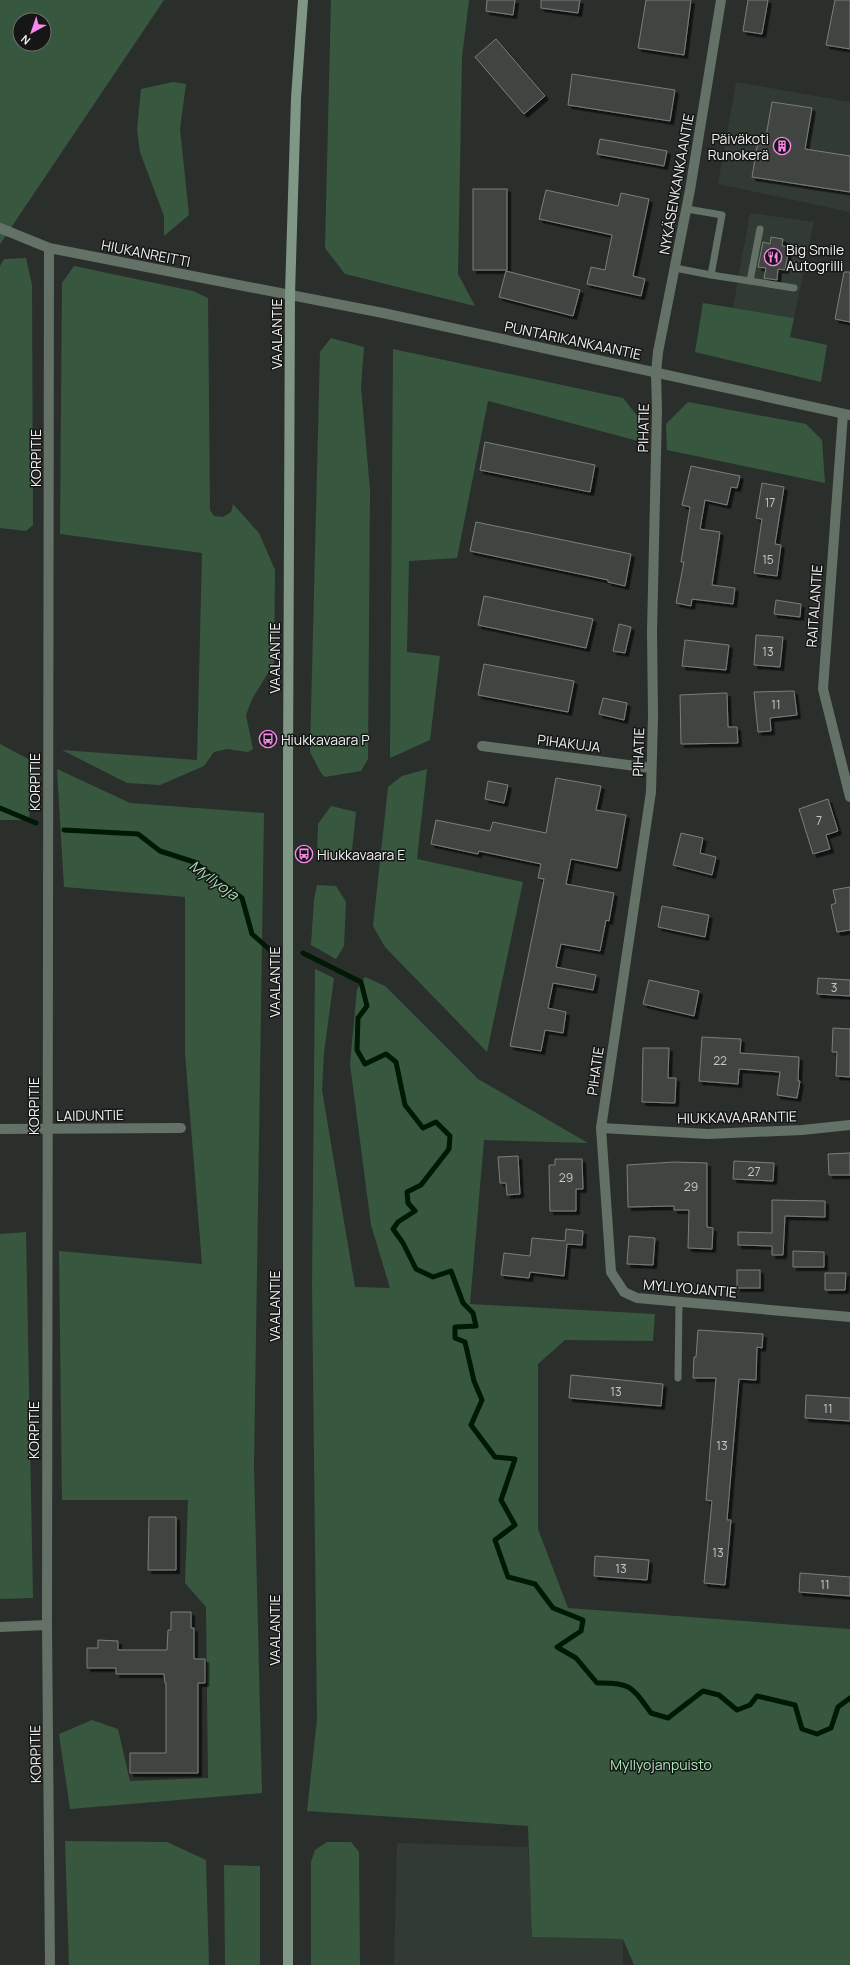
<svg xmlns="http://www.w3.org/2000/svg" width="850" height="1965" font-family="Manrope,sans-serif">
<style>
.built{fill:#313a33}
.green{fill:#37583f;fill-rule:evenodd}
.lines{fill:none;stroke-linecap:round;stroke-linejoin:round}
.stream{stroke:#001905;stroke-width:5}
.building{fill:#414542;stroke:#7a7e7b;filter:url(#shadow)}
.lane{stroke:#637166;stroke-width:7}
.street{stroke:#637166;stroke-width:10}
.secondary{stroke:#809785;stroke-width:10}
.labels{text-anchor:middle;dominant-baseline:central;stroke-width:3;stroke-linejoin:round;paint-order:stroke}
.number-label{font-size:12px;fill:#c4c7c5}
.poi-label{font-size:14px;fill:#f0f2f1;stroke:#151615;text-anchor:start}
.street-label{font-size:14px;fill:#f0f2f1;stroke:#151615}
.park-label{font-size:14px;fill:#ace7ba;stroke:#151615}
.water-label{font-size:15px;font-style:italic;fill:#a4dfb2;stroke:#151615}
</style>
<defs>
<filter id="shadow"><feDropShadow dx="3.5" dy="3.5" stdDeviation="0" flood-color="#0009"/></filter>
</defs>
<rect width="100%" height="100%" fill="#2b2f2c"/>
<g class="built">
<polygon points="736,82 850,102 850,212 718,184"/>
<polygon points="750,213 814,222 794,318 733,308"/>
<polygon points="397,1843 528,1847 533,1937 623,1939 623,1965 394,1965"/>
</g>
<g class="green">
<path d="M0,0H164L0,244ZM20,20H44V44H20Z"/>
<polygon points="331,0 469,0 462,57 458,274 475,306 345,274 325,248"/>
<polygon points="173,82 186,84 180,129 189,215 164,236 164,216 140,152 137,129 141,89"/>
<polygon points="26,258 32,285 33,525 26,531 0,528 0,266 4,259"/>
<polygon points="74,266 193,291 208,298 210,510 214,516 223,517 231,512 233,504 259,533 275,570 274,663 252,699 246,715 253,749 248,752 227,749 214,752 204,766 160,785 127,783 62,750 197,760 202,553 60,534 62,283"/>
<polygon points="703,303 794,318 790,337 827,345 821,382 695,352"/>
<polygon points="331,338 364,347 361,387 370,490 368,759 361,771 325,777 321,773 310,752 320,352"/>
<polygon points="393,349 623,398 638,417 638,441 488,401 457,558 409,561 407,652 440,656 430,740 390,758"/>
<polygon points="688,402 806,424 822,440 825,483 667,450 666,424"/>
<polygon points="0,744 34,762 29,820 0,820"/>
<polygon points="57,769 130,803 264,813 254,1466 262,1793 70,1809 59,1734 92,1720 118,1729 130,1781 208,1778 206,1607 185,1583 188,1500 62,1500 59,1251 202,1264 185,1053 185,897 64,887"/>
<polygon points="427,769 417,859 523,882 487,1052 385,947 373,926 388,787 402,776"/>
<polygon points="331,806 356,812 351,859 317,857 318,824"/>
<polygon points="317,885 336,886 346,902 344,946 336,959 311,945 314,900"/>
<polygon points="315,969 334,978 324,1053 322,1090 355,1287 390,1288 371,1225 350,1064 357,989 365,977 385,986 478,1079 588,1143 484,1140 470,1304 655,1314 653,1341 565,1340 538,1364 538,1529 568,1608 850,1629 850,1965 634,1965 623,1939 532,1937 528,1826 307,1811 317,1719 312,1285"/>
<polygon points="26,1232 33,1598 0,1599 0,1234"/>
<polygon points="65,1841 167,1842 206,1860 209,1965 69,1965"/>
<polygon points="327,1842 351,1842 359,1852 360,1965 311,1965 311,1862 315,1850"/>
<polygon points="224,1865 260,1866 260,1965 225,1965"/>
</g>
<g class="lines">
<g class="stream">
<polyline points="0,808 36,823"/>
<polyline points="64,830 138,834 160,851 194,862 242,898 252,934 269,949"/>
<path d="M303,953L361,982L367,1006L358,1018L357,1050L365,1064L386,1054L396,1062L405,1105L423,1128L436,1122L450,1136L449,1149L421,1185L407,1192L408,1203L415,1211L398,1222L393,1229L403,1243L416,1269L433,1277L451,1271L463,1303L473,1313L476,1326L455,1327V1338L465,1342L474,1381L482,1400L471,1425L495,1457L515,1459L501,1500L515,1525L495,1540L508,1577L535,1584L553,1608L583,1620L581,1631L557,1647L576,1658L597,1683C631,1682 632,1687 651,1713L668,1718L703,1691L719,1695L737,1710L750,1705L757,1696L795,1705L802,1729L817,1734L831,1728L838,1707L850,1698"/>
</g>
</g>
<g class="building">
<polygon points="487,0 515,0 513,15 486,11"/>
<polygon points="541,0 580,0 578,13 541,8"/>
<polygon points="646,0 691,0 684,55 638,48"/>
<polygon points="748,0 768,0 762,34 743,31"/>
<polygon points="835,0 850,0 850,49 826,45"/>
<polygon points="496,39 545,96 524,114 475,57"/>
<polygon points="572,74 675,90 670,121 568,105"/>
<polygon points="772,102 812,108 805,149 850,156 850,192 752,177 758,141 765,142"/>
<polygon points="600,139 667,151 664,166 597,154"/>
<rect x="473" y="189" width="34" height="81"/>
<polygon points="546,190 618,206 621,193 649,199 633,276 645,279 641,296 587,284 591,267 605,270 612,235 539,219"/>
<polygon points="771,237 783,239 782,246 789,247 785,270 778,269 777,280 764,278 766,268 758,267 763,242 770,244"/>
<polygon points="506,271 580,290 573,316 499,297"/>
<polygon points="844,272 850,272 850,322 835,319"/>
<polygon points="485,442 595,465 590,492 480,470"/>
<polygon points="691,466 740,476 737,488 731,487 727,505 705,500 700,529 720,532 712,585 735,588 733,604 692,599 691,606 676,603 684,562 681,562 690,507 682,505"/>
<polygon points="762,483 784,487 775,544 781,545 777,576 754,573 762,519 756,518"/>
<polygon points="476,522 631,554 625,586 608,582 608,580 470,551"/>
<polygon points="484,596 593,619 586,648 478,625"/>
<polygon points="776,600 801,604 800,617 774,614"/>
<polygon points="619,624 631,627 625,653 613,651"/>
<polygon points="756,635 783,637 780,667 754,665"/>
<polygon points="685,640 729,645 726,670 682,666"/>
<polygon points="484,664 574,681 568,712 478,695"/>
<polygon points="794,691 797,715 770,718 771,731 758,732 754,692"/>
<polygon points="723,693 727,693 728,727 737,727 738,743 681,744 680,695"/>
<polygon points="603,698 627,703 624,720 599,714"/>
<polygon points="556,778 601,786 596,810 626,815 617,868 571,859 566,884 614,893 609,921 606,920 600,951 561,944 556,967 596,975 593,990 553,983 548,1008 566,1012 563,1033 545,1030 541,1051 510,1046 544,879 538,878 541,864 479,851 478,854 431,844 436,820 490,831 493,822 546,833"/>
<polygon points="488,781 508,785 504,803 485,799"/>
<polygon points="828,799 838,831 826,835 830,849 813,854 799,809"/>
<polygon points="681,833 703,838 700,853 716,857 712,875 673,865"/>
<polygon points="850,887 850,930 837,932 831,905 836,903 833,890"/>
<polygon points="662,906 709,915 705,937 658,927"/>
<polygon points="818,978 850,980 850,996 817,994"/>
<polygon points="649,980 699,991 694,1016 643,1004"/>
<polygon points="833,1028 850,1029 850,1077 836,1076 837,1052 832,1052"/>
<polygon points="702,1037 741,1039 740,1053 799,1057 798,1081 800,1081 797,1098 777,1095 780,1072 739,1069 738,1084 699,1081"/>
<polygon points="643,1048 669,1048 668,1078 676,1078 675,1103 642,1102"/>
<polygon points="850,1153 850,1175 829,1175 828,1154"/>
<polygon points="518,1156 520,1194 507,1195 506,1183 500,1183 498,1157"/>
<polygon points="555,1159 582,1159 583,1189 576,1189 576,1211 550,1211 549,1165 555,1165"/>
<polygon points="734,1161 774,1163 773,1181 733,1179"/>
<polygon points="674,1162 707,1163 707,1227 713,1228 712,1249 688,1248 689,1210 674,1210 674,1206 628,1207 627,1165"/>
<polygon points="772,1200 825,1201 825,1217 785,1216 783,1255 772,1255 772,1246 738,1245 738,1232 772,1233"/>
<polygon points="566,1229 583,1231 582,1245 567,1244 564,1276 530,1272 529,1278 501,1275 504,1253 530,1256 532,1238 565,1241"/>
<polygon points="629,1236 655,1238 653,1265 627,1264"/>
<polygon points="793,1251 824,1252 824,1267 793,1267"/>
<rect x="737" y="1270" width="23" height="18"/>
<polygon points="825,1273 846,1273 845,1290 825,1290"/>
<polygon points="698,1330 763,1334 762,1348 757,1347 756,1380 739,1379 727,1520 731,1520 725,1585 704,1583 712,1501 706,1500 716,1378 693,1378 694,1357 696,1357"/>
<polygon points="571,1375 663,1384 661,1406 569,1398"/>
<polygon points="806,1395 850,1398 850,1421 805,1418"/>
<polygon points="149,1517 176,1517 176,1570 148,1570"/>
<polygon points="595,1556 649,1560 647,1580 594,1576"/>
<polygon points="800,1573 850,1577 850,1596 799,1592"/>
<polygon points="171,1612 191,1612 191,1628 194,1628 194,1659 205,1659 205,1683 198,1683 198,1773 130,1773 130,1753 166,1753 166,1683 165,1683 164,1674 116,1674 116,1668 87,1668 87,1648 98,1648 98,1640 118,1641 118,1650 167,1650 168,1630 171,1630"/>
</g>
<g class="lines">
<g class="lane">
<polyline points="675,268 711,275 722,215 687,209"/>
<polyline points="711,275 750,281 760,229"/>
<polyline points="750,281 794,288"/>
<polyline points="678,1378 679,1302"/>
</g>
<g class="street">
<polyline points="721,0 690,190 658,352 656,373 657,410 652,632 653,716 651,792 601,1128 611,1272 624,1292 637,1298 850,1317"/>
<polyline points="0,228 49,248 383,313 850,415"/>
<polyline points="49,248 47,1625 50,1965"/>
<polyline points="843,414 823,689 850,797"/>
<polyline points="482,746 651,768"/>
<polyline points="601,1128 708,1134 802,1130 850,1125"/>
<polyline points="0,1129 181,1128"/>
<polyline points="0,1627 47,1625"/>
</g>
<polyline class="secondary" points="288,1965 288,768 290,294 296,98 303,0"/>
</g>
<defs>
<symbol id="building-ring" viewBox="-11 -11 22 22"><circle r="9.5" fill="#151615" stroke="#f888eb" stroke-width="1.5"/><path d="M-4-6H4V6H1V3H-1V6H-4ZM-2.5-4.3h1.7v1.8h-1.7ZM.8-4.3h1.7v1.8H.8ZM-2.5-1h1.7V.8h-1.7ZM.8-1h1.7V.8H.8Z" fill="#f888eb"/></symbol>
<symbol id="restaurant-ring" viewBox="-11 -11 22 22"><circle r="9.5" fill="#151615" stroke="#f888eb" stroke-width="1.5"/><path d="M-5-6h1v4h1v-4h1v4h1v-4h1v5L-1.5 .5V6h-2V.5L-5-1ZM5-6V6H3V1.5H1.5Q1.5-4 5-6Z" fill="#f888eb"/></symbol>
<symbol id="bus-ring" viewBox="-11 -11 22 22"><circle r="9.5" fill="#151615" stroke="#f888eb" stroke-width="1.5"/><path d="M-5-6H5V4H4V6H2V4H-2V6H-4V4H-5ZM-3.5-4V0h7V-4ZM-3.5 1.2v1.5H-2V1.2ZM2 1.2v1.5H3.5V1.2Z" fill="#f888eb"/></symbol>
</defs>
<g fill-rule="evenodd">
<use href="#building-ring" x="772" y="136" width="20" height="20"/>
<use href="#restaurant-ring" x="763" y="247" width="20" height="20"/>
<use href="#bus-ring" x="258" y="729" width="20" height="20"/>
<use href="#bus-ring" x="294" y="844" width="20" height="20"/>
</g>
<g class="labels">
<g class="number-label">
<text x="770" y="502">17</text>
<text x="768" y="559">15</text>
<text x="768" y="651">13</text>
<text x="776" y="704">11</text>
<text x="819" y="820">7</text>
<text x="834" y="987">3</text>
<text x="720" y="1060">22</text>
<text x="754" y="1171">27</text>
<text x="566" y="1177">29</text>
<text x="691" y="1186">29</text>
<text x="616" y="1391">13</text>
<text x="828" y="1408">11</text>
<text x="722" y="1445">13</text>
<text x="718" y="1552">13</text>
<text x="621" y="1568">13</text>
<text x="825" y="1584">11</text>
</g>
<g class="poi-label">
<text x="769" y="138" text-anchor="end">Päiväkoti<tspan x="769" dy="16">Runokerä</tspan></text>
<text x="786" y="249">Big Smile<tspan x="786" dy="16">Autogrilli</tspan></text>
<text x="281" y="739">Hiukkavaara P</text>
<text x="317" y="854">Hiukkavaara E</text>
</g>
<g class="street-label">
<text transform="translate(676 184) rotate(-80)">NYKÄSENKANKAANTIE</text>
<text transform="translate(146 253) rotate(11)">HIUKANREITTI</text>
<text transform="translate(276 334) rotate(-90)">VAALANTIE</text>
<text transform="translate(573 340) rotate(12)">PUNTARIKANKAANTIE</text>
<text transform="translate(643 428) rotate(-89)">PIHATIE</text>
<text transform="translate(35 458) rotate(-90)">KORPITIE</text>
<text transform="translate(814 606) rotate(-86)">RAITALANTIE</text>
<text transform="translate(274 658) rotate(-90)">VAALANTIE</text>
<text transform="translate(569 743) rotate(7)">PIHAKUJA</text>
<text transform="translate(638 752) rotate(-88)">PIHATIE</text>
<text transform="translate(34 782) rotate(-90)">KORPITIE</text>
<text transform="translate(274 982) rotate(-90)">VAALANTIE</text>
<text transform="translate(595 1071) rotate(-82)">PIHATIE</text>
<text transform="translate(33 1106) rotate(-90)">KORPITIE</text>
<text transform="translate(90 1115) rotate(-1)">LAIDUNTIE</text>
<text transform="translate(737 1117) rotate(-1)">HIUKKAVAARANTIE</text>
<text transform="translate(690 1288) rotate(5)">MYLLYOJANTIE</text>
<text transform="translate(274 1306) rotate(-90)">VAALANTIE</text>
<text transform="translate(33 1430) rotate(-90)">KORPITIE</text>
<text transform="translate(274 1630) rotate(-90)">VAALANTIE</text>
<text transform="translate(35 1754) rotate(-91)">KORPITIE</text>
</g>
<g class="park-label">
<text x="661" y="1764">Myllyojanpuisto</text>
</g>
<g class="water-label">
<text transform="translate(214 880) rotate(36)">Myllyoja</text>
</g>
</g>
<g transform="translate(32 32) rotate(220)"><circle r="19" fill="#151615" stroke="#6d6e6d"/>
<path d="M0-3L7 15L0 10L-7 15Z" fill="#f888eb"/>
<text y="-6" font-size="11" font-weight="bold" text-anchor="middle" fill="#f0f2f1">N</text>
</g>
</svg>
